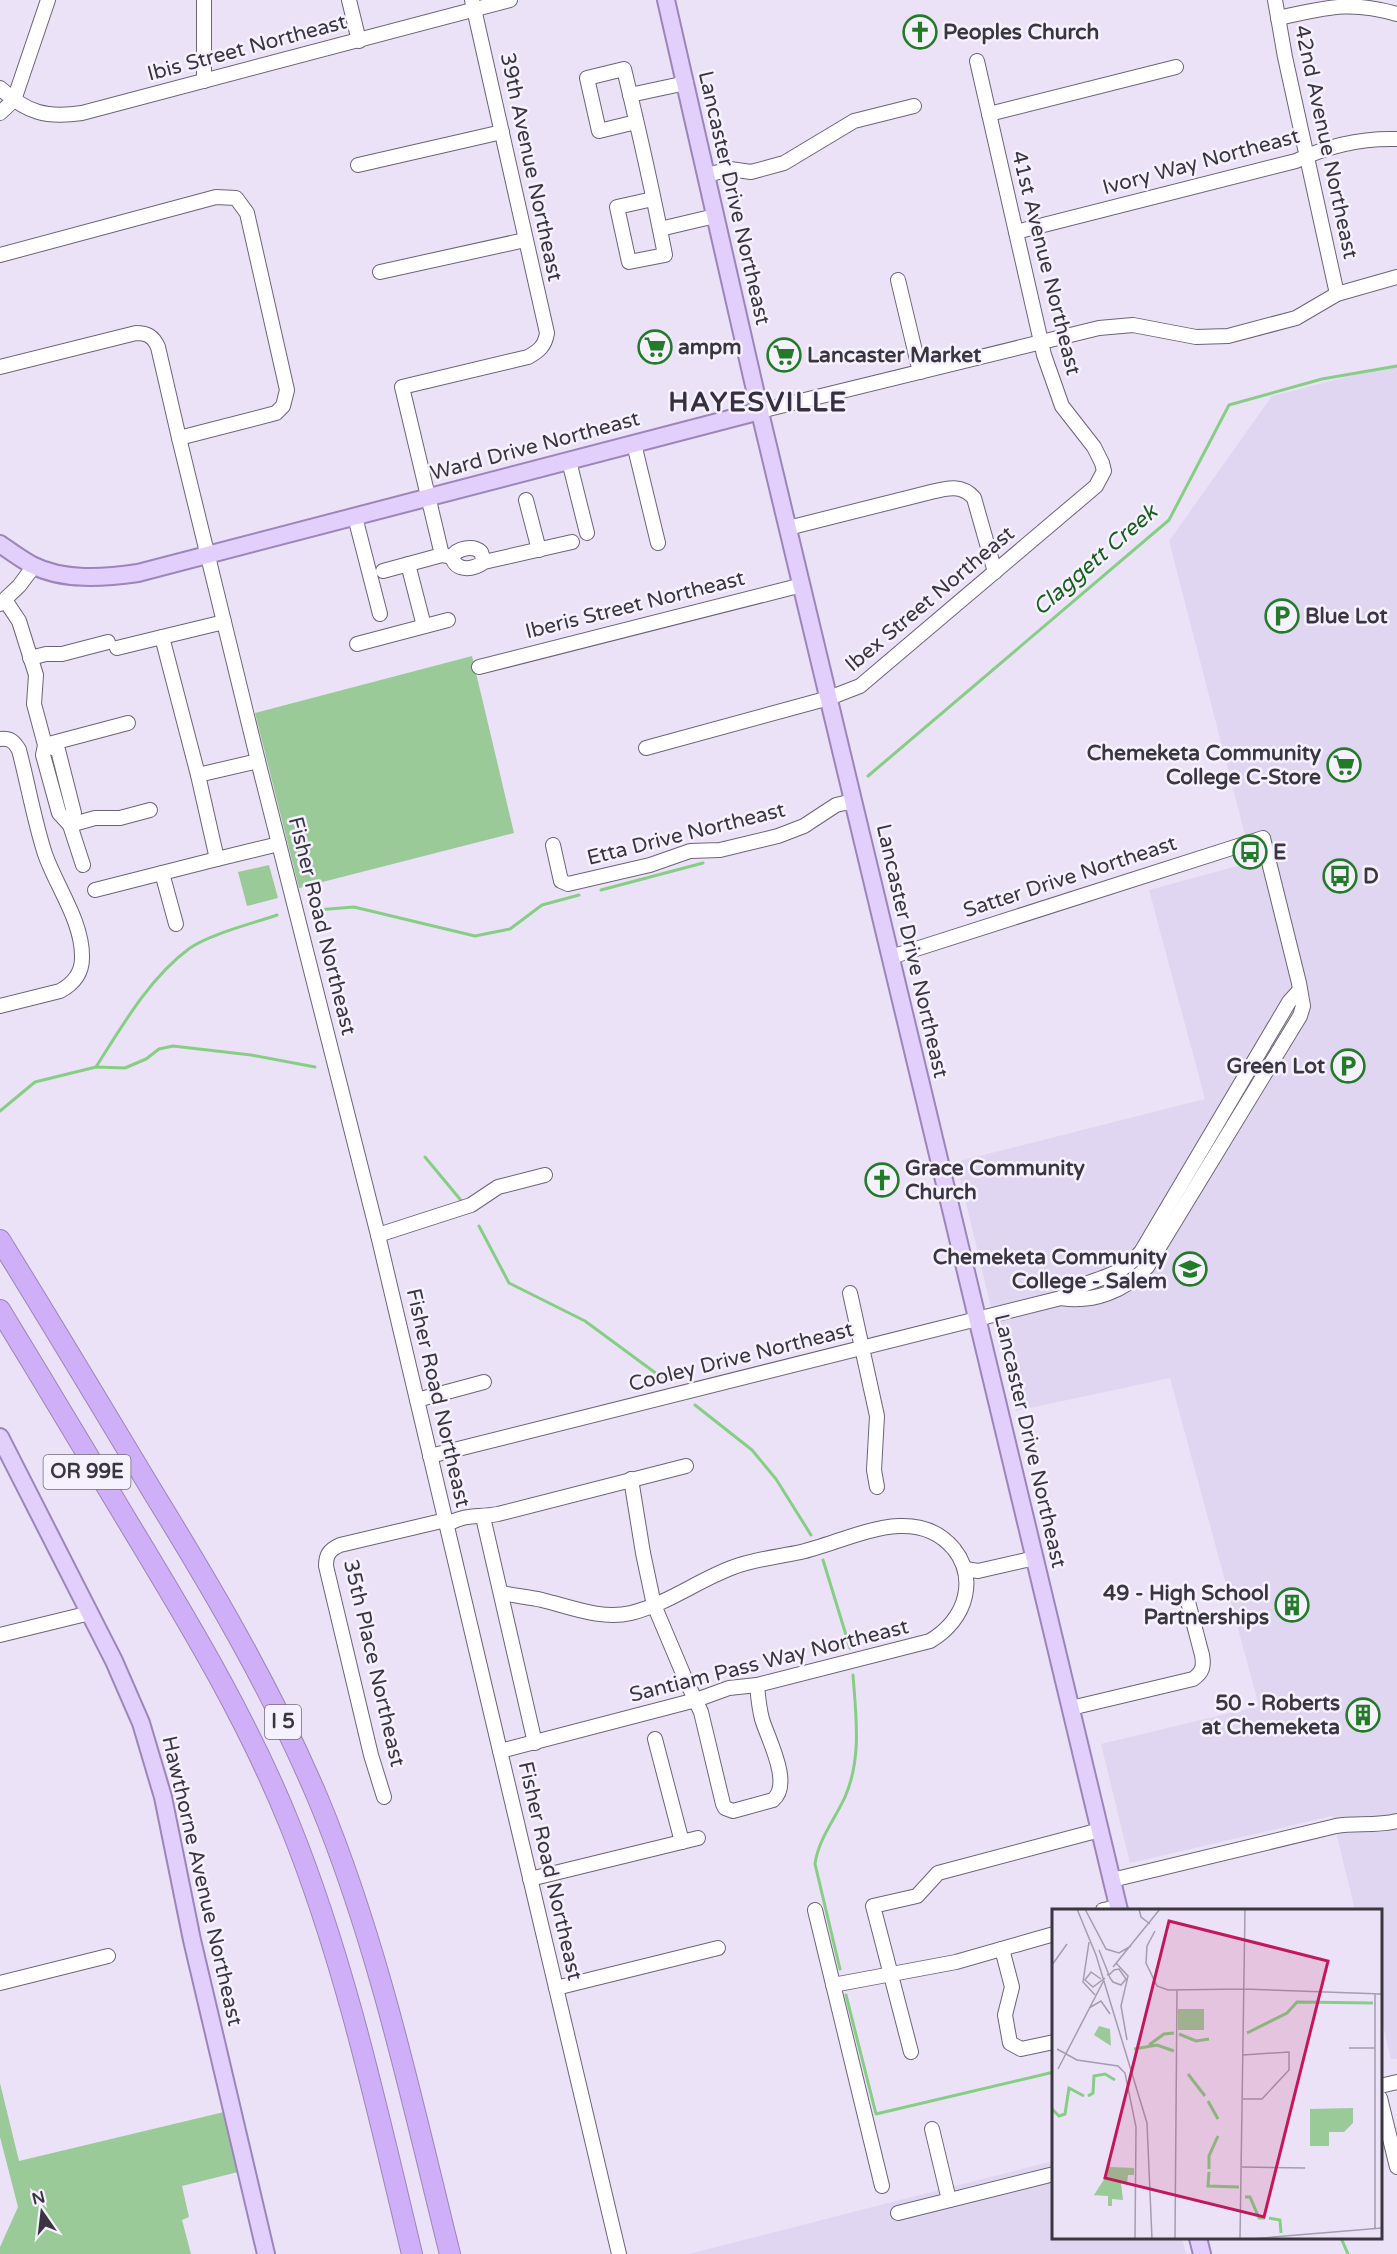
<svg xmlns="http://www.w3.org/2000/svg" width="1397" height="2254" font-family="'Varela Round',sans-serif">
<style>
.built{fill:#e1d6f1}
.green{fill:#9bca99}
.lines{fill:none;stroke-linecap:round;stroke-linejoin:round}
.stream{stroke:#87ce85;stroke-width:3}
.minor-casing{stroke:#6c6476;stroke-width:16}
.major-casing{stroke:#9c85b8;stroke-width:20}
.highway-casing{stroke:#9c85b8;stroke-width:22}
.minor{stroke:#fff;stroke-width:14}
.major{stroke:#e3cffb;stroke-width:16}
.highway{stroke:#d0aff9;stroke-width:20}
.labels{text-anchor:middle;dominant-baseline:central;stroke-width:5;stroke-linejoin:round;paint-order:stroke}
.shield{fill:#f6f1fe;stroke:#726e78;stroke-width:1.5}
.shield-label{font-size:20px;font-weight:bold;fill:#3a363f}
.poi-label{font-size:21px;font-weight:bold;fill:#3a363f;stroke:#f6f1fe;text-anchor:start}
.street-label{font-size:21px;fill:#3a363f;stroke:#f6f1fe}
.water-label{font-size:22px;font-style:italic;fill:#17601b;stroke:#f6f1fe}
.district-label{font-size:27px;font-weight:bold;letter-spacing:1.5px;fill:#362f3f;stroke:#f6f1fe}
.inset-river{fill:none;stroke:#87ce85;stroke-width:3}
.inset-road{fill:none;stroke:#a49dad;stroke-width:1.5}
.view{fill:#c2185b;fill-opacity:0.15;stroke:#c2185b;stroke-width:3}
.inset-edge{fill:none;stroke:#3a363f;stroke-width:3}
</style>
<rect width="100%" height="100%" fill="#ebe2f7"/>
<g class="built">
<polygon points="1397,364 1397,2059 1391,2059 1381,2017 1380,1910 1355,1910 1332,1816 1130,1863 1101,1744 1259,1706 1170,1378 1016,1411 956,1162 1205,1099 1149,890 1252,862 1169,541 1272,396"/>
<polygon points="1053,2161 1054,2238 1182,2238 1186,2254 689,2254"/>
</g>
<g class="green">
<polygon points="472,656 514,833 299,888 255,713"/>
<polygon points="269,865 278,898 247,906 238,872"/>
<polygon points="0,2083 19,2161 224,2112 238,2172 182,2186 189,2217 182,2220 191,2254 0,2254 0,2247 18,2207 0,2137"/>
</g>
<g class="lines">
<g class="stream">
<polyline points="868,776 1169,520 1229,405 1322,379 1397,366"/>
<polyline points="601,890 703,863"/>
<polyline points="316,910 354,907 475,936 510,929 542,905 579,895"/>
<path d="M96,1067C122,1026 150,977 190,948C210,934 254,923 277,915"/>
<polyline points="0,1111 35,1082 96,1067 125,1068 146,1059 159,1049 173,1046 251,1055 315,1067"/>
<polyline points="425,1157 464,1204"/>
<polyline points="479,1226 509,1283 585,1321 661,1377"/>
<polyline points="695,1405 752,1450 776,1479 811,1535"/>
<polyline points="823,1560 850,1648"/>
<path d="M840,1969L815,1864C818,1840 835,1819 845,1797C862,1758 856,1716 853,1675"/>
<polyline points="846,1995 876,2114 1054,2072"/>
<polyline points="1341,2238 1348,2254"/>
</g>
<defs>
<g id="minor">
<polyline points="349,0 359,41"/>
<polyline points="1275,0 1285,57 1337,294"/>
<path d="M1278,18C1326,8 1348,0 1397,14"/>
<polyline points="204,81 204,0"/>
<path d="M0,88C27,113 46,118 82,113L510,0"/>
<polyline points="630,95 686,83"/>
<polyline points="0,113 14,100 48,0"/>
<polyline points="989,114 1176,67"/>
<path d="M636,122L599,131L587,78L624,69C639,131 653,193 665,255L629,262L617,207L653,199"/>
<polyline points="358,165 502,132"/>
<polyline points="707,175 730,169 751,172 784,163 854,121 914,106"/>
<polyline points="660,229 715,216"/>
<path d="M1016,232L1296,161C1327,146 1363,138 1397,139"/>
<path d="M0,255L216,197L236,198L247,213L287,390L283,406L276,413L179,438L158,347C153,336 147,333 136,333L0,367"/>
<polyline points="380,272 525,240"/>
<polyline points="898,280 920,372"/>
<polyline points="760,411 1099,328 1133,325 1196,337 1228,336 1296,318 1337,294 1397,277"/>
<polyline points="179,438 258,761 378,1235 619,2254"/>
<polyline points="634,444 658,543"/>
<polyline points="569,461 587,533"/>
<polyline points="526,500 539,550"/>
<polyline points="355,517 380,614"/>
<path d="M788,528L931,492C947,488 962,484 974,498L995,572"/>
<path d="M442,555L402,387L528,357C539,351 545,346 547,333L472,0"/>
<path d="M484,562L481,552C473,545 457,548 452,557C456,572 473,570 484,562L572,542"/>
<polyline points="408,564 424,626"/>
<polyline points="383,571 442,555 451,557"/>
<polyline points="5,600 19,621 36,675 34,704 45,745 43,755 59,813 70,825 83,865"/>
<polyline points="0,604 19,586 34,566"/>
<polyline points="224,622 162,637 198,775 258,761"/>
<polyline points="357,644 448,620"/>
<polyline points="117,648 162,637"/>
<polyline points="30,658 46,654 62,654 108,642"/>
<polyline points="479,667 802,585"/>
<path d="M0,739C10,738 14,741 19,750C28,784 34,820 45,854C56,886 83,922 82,958C82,973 73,984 60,991L0,1006"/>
<polyline points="45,745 58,750 74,813 70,825"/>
<polyline points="45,745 128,723"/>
<polyline points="646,748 829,698 860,686 1096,486 1104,471 1102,463 1094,447 1062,406 1044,355 977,61"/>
<polyline points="70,825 95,818 120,818 150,810"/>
<polyline points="553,845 561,881 568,884 650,865 690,851 720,850 778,836 804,826 836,805 853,801"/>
<polyline points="217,859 279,844"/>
<polyline points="162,873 176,924"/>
<polyline points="95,890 217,859 198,775"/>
<path d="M891,957L1263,838L1299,983L1303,1006L1300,1016L1147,1267C1125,1291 1093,1303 1061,1298"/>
<polyline points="378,1235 471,1205 498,1187 545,1175"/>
<polyline points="850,1293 877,1416 874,1470 877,1487"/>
<polyline points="417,1400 484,1382"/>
<path d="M430,1456L1061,1298C1090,1275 1115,1283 1141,1252L1289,1002L1299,991"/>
<path d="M631,1479L643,1553L654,1605L684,1676L701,1712L723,1804L725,1808L733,1811L773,1800C793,1784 767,1737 762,1719C759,1708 758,1696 757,1685"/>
<polyline points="483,1517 535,1743"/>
<path d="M447,1524C469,1513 476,1518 498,1514L686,1466"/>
<polyline points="965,1569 978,1571 1035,1558"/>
<polyline points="0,1635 90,1613"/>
<path d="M1071,1708L1193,1679C1203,1672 1204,1666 1202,1655L1187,1598"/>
<polyline points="655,1739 682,1842"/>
<path d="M500,1751L696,1700L729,1688L757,1685L930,1641C947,1631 961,1615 965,1596C969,1578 965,1563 954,1549C914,1501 849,1541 801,1552C777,1557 754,1559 731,1568C697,1581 667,1604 631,1613C601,1620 571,1607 542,1600C529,1597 515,1596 502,1593"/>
<path d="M384,1797L371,1755L326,1566C326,1555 329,1550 340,1545L446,1520"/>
<polyline points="530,1879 698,1838"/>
<path d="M1112,1880L1336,1826C1356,1823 1377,1826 1397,1821"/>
<polyline points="815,1910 882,2186"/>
<polyline points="1103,1910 1118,1907"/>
<polyline points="1002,1949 1012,1987 1005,2015 1010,2043 1021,2049 1054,2042"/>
<polyline points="0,1983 108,1956"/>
<polyline points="833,1985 956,1962 1054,1934"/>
<polyline points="556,1988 718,1948"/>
<polyline points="911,2052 873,1906 917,1896 938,1873 1100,1830"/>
<polyline points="1380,2086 1397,2082"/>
<polyline points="1380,2098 1397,2167"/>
<polyline points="932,2129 949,2200"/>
<polyline points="898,2213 1054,2174"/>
</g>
<g id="major">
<polyline points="666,0 763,425 1119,1910"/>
<path d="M0,544C10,551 21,559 32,565C63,581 104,578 138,573L760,411"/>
<polyline points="0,1437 114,1661 141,1723 163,1797 192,1940 266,2254"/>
<polyline points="1198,2238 1202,2254"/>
</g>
<g id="highway">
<path d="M0,1240C52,1324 103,1409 154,1494C215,1593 274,1694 319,1801C379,1946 412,2102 450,2254"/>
<path d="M0,1310C47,1387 93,1464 140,1542C195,1633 249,1724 289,1823C345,1961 377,2109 412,2254"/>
</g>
</defs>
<use href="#minor" class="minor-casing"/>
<use href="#major" class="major-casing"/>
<use href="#highway" class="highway-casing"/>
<use href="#minor" class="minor"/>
<use href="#major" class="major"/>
<use href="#highway" class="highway"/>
</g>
<defs>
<symbol id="church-ring" viewBox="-11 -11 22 22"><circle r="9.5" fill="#f6f1fe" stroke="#237a28" stroke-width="1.5"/><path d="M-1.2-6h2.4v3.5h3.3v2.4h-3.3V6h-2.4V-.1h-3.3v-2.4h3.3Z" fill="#237a28"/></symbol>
<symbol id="supermarket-ring" viewBox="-11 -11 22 22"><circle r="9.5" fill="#f6f1fe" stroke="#237a28" stroke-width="1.5"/><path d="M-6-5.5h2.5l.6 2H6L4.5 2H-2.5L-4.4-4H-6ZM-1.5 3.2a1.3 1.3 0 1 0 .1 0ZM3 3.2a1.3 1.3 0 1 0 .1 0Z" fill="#237a28"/></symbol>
<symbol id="parking-ring" viewBox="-11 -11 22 22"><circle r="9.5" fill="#f6f1fe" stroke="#237a28" stroke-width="1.5"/><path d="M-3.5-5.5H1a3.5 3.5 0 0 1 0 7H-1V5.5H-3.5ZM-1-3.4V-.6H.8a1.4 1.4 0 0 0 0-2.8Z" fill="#237a28"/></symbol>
<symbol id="bus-ring" viewBox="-11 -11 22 22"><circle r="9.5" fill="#f6f1fe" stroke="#237a28" stroke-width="1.5"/><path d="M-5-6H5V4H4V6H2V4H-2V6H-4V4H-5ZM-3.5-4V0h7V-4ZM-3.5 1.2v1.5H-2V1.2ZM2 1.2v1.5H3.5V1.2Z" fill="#237a28"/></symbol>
<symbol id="university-ring" viewBox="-11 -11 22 22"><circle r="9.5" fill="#f6f1fe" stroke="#237a28" stroke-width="1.5"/><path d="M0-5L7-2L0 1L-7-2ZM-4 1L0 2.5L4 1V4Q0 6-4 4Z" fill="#237a28"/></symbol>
<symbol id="building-ring" viewBox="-11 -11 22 22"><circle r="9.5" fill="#f6f1fe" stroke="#237a28" stroke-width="1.5"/><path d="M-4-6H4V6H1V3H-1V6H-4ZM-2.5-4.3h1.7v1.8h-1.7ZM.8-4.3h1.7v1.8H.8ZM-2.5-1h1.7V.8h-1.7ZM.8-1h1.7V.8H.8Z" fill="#237a28"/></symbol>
</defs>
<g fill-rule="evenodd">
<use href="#church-ring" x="901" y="13" width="38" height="38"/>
<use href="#supermarket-ring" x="636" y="328" width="38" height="38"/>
<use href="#supermarket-ring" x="765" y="336" width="38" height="38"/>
<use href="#parking-ring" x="1263" y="597" width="38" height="38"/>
<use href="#supermarket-ring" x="1325" y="746" width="38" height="38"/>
<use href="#bus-ring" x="1231" y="833" width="38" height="38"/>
<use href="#bus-ring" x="1321" y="857" width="38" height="38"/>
<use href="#parking-ring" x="1329" y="1047" width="38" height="38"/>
<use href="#church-ring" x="863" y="1161" width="38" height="38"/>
<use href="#university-ring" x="1171" y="1250" width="38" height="38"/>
<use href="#building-ring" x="1273" y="1586" width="38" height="38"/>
<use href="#building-ring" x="1344" y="1696" width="38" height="38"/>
</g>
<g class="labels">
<g class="shield">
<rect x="43.5" y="1455" width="87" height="34" rx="4.5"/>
<rect x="265" y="1705" width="36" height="34" rx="4.5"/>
</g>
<g class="shield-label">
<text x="87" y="1472">OR 99E</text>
<text x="283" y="1722">I 5</text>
</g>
<g class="poi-label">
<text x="943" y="32">Peoples Church</text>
<text x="678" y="347">ampm</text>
<text x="807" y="355">Lancaster Market</text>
<text x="1305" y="616">Blue Lot</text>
<text x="1321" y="753" text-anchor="end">Chemeketa Community<tspan x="1321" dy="24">College C-Store</tspan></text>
<text x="1273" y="852">E</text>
<text x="1363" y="876">D</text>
<text x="1325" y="1066" text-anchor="end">Green Lot</text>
<text x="905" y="1168">Grace Community<tspan x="905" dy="24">Church</tspan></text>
<text x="1167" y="1257" text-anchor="end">Chemeketa Community<tspan x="1167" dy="24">College - Salem</tspan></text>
<text x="1269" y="1593" text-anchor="end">49 - High School<tspan x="1269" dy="24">Partnerships</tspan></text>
<text x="1340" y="1703" text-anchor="end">50 - Roberts<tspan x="1340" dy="24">at Chemeketa</tspan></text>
</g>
<g class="street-label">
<text transform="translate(247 48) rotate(-15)">Ibis Street Northeast</text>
<text transform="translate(1326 142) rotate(78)">42nd Avenue Northeast</text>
<text transform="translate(1201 162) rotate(-15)">Ivory Way Northeast</text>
<text transform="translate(531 167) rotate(78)">39th Avenue Northeast</text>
<text transform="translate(734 198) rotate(77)">Lancaster Drive Northeast</text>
<text transform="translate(1046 263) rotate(76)">41st Avenue Northeast</text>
<text transform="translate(535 446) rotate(-15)">Ward Drive Northeast</text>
<text transform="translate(930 599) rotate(-40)">Ibex Street Northeast</text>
<text transform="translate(635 605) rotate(-14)">Iberis Street Northeast</text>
<text transform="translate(686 834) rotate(-14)">Etta Drive Northeast</text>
<text transform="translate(1070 877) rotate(-18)">Satter Drive Northeast</text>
<text transform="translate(322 926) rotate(76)">Fisher Road Northeast</text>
<text transform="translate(912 951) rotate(77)">Lancaster Drive Northeast</text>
<text transform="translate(741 1357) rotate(-14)">Cooley Drive Northeast</text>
<text transform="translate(438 1398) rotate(77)">Fisher Road Northeast</text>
<text transform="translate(1030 1441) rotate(77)">Lancaster Drive Northeast</text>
<text transform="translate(769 1661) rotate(-14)">Santiam Pass Way Northeast</text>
<text transform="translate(374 1663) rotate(77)">35th Place Northeast</text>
<text transform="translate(550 1871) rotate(77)">Fisher Road Northeast</text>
<text transform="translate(202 1881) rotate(77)">Hawthorne Avenue Northeast</text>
</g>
<g class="water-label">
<text transform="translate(1095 560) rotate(-41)">Claggett Creek</text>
</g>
<g class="district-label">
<text x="758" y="402">HAYESVILLE</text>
</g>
</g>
<g transform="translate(1052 1909)">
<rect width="330" height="330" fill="#ebe2f7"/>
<path d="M126,100H152V121H126ZM47,117L58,120L59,137L42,126ZM301,199V214L292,223H277V237H258V200ZM56,249L58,258L82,259V266H76L75,274H69L71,291L60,290V297H56V287L38,286H42L56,264Z" fill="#9bca99"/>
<path class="inset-river" d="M195,124L235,104L245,93L321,94M127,125L144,132L157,130M97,136L112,125L122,124M82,140L105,136L122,142M136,165L153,187M36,187L41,184L42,167L53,165L63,171M156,192L166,210M0,200L7,207L13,205L17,179L32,187M157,260V247L166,227M157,263L156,277L187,278M193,288H198L207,309H213M217,309L228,311L229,324"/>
<path class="inset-road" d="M25,0L44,46L95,214L100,330M33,0L54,40L67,44L79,37M87,0L89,8L98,15M103,22L95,37L94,54L105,77L116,81L192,80M37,33L31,73L43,86M47,41L55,61L58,69L61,73L69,76L74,70L67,60L62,61L58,65L55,66M64,54L76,67L69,97L75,131M0,56L15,35M61,58L108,0M49,70L39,63L33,71L41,78L53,69M192,80L330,85M323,84V319M37,99L49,92L58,105M297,139H323M5,140L25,151L66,157L73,164L84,218L83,330M6,160L52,71M191,190H210L237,161V143L191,146M190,258L253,259M123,330L125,81M188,330L193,0M198,330L330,319"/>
<path class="view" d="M117,12L276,52L212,308L53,269Z"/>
<rect width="330" height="330" class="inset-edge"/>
</g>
<g transform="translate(42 2212) rotate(346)" stroke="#f6f1fe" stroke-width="4.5" paint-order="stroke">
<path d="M0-4.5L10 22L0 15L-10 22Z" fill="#3a363f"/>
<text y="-9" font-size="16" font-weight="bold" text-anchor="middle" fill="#3a363f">N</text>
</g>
</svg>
